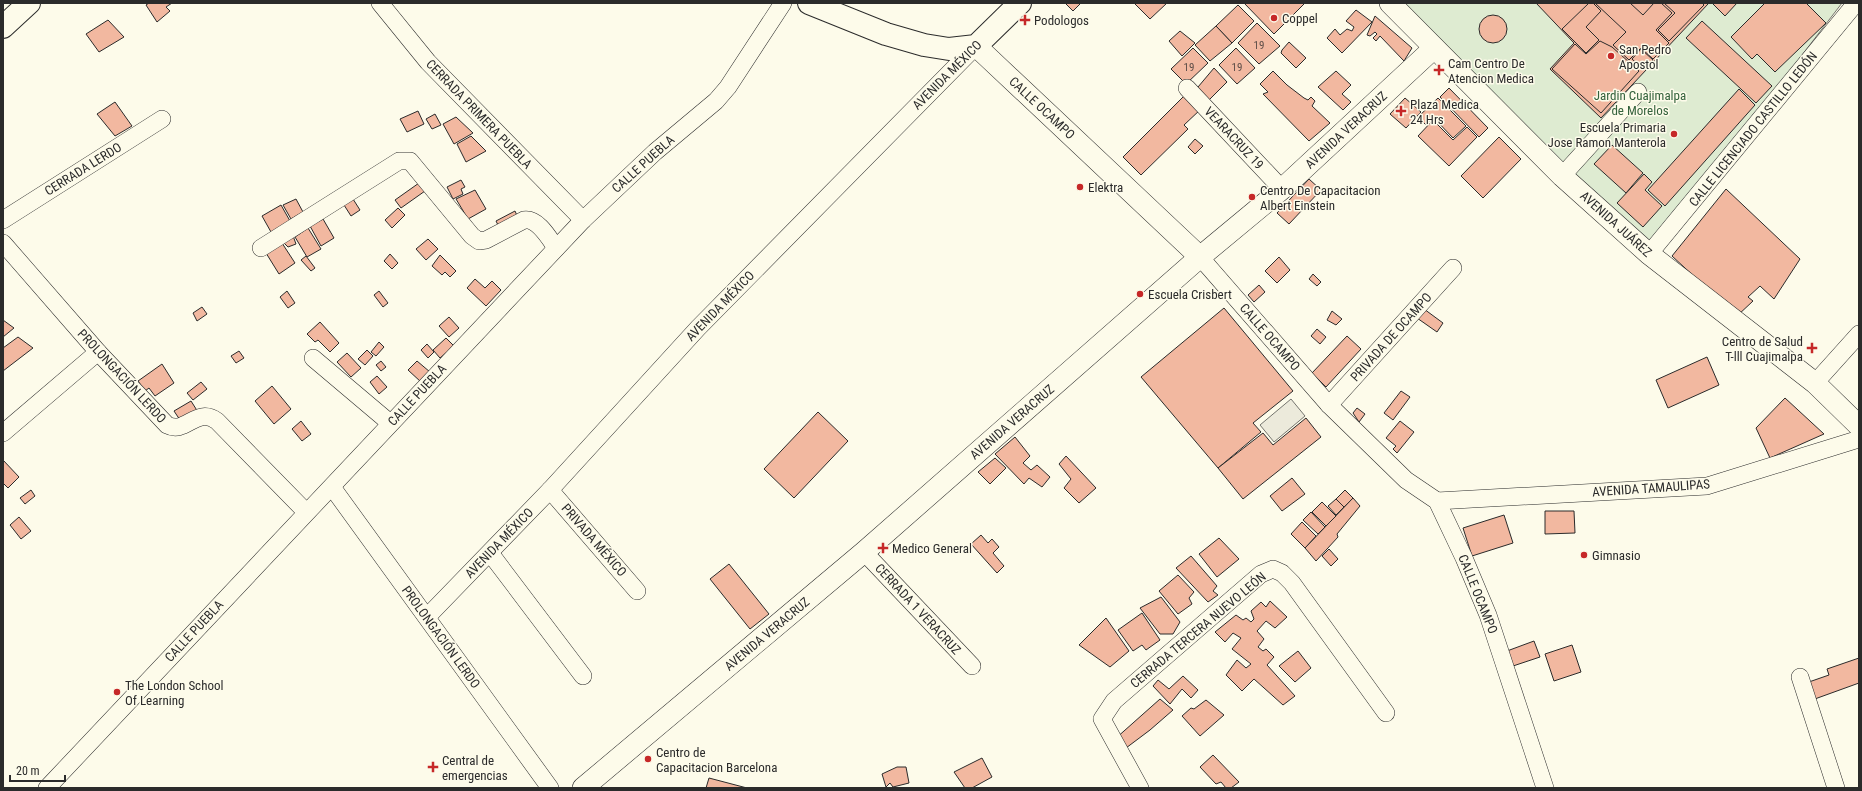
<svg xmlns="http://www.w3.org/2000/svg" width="1862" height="791" font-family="'Roboto Condensed',sans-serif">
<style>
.green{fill:#deebd1;stroke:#74746e}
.parking{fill:#eceadb;stroke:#74746e}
.building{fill:#f2b8a0;stroke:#2b2b2b}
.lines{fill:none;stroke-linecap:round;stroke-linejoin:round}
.minor-casing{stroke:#2b2b2b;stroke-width:18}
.tertiary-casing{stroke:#2b2b2b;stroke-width:22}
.secondary-casing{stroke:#2b2b2b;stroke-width:24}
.minor{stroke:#fdfbea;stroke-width:17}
.tertiary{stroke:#fdfbea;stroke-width:21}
.secondary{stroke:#fdfbea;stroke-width:22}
.poi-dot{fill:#c62828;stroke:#fdfbea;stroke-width:1.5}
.labels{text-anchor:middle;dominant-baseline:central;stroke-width:3;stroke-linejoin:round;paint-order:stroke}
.number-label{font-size:11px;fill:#5d4e48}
.poi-label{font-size:13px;fill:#2b2b2b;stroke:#fdfbea;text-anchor:start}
.street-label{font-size:13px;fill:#2b2b2b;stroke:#fdfbea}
.park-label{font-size:13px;fill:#34623c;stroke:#fdfbea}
</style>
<rect width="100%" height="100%" fill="#fdfbea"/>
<polygon class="green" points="1390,3 1842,3 1653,249"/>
<polygon class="parking" points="1291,399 1305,416 1274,442 1260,425"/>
<g class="building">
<polygon points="149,3 172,3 166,7 170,11 157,22 146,5"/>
<polygon points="1065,3 1081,3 1073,11"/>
<polygon points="1134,3 1167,3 1150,19"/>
<polygon points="1244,3 1305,3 1274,34"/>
<polygon points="1536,3 1707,3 1708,4 1601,118 1550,69 1574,43"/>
<polygon points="1589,3 1593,3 1601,11 1586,27 1599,40 1586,53 1562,29"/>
<polygon points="1595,3 1630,3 1643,15 1654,3 1661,3 1672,13 1656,30 1669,43 1653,59 1641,48 1629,60 1613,45 1626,32"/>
<polygon points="1664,3 1702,3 1704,5 1669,41 1658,30 1675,13"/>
<polygon points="1712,3 1737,3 1725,16"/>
<polygon points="1765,3 1806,3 1826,23 1775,72 1757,54 1752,59 1731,37"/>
<polygon points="1238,5 1254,21 1232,43 1216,26"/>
<polygon points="1356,10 1372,22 1342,53 1327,38 1335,29 1340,35 1347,29 1352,31 1354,27 1346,21"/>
<circle cx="1493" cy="29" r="14"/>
<polygon points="1375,16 1412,48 1404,61 1380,36 1376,41 1373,38 1377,34 1375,32 1370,36 1367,35"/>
<polygon points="108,20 124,37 99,52 86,34"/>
<polygon points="1702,21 1772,86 1756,103 1686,38"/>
<polygon points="1257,23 1280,46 1259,64 1238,43"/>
<polygon points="1216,26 1232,43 1210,61 1195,45"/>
<polygon points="1180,31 1195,43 1182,56 1169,41"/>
<polygon points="1600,41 1612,47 1639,71 1601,113 1552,69 1575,44 1586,54"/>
<polygon points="1289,42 1306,58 1296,68 1281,53 1282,50"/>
<polygon points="1193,48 1208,63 1186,84 1171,69"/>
<polygon points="1236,48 1255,68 1237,84 1219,65"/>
<polygon points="1641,49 1653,60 1644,70 1632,59"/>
<polygon points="1214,68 1227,82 1208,101 1194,87 1198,87"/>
<polygon points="1273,71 1287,85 1304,98 1308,100 1311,97 1315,101 1312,106 1330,123 1309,141 1263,94 1268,92 1260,84"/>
<polygon points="1336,71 1351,85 1342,94 1351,102 1343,110 1318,87"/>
<polygon points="1449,88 1488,128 1479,137 1440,97"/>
<polygon points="1739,89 1755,105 1665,206 1648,190"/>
<polygon points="1186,94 1201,109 1184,125 1188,129 1141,175 1123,157"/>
<polygon points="1405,98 1421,112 1406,128 1390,114"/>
<polygon points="1438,98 1466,126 1453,138 1433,117 1426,125 1418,117"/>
<polygon points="115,102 132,126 115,136 97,114"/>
<polygon points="418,111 424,124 407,132 400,119"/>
<polygon points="435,114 441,125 432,129 426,119"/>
<polygon points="456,117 473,133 454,144 443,124"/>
<polygon points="1433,120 1453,140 1467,127 1477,137 1449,166 1418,136"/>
<polygon points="471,136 486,151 466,162 457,144"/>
<polygon points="1499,137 1521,159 1483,198 1461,176"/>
<polygon points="1195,139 1203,146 1195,154 1188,147"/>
<polygon points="1612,145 1643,173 1626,193 1594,164"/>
<polygon points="1644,174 1652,182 1645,190 1662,206 1643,227 1617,203"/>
<polygon points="1309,179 1321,190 1289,224 1277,213"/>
<polygon points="461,180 465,187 461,189 463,194 453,199 447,187"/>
<polygon points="419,183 425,191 401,208 395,200"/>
<polygon points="1726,189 1800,259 1774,299 1760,286 1748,297 1753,301 1737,316 1672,256"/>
<polygon points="475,190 486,209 468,219 456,199"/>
<polygon points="296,199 303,212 291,219 283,205"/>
<polygon points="353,199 360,210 351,216 344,205"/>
<polygon points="281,205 290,221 271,232 262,216"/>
<polygon points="398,208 405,215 392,228 385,220"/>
<polygon points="515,211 519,220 500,229 496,221"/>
<polygon points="323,219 334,238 321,246 310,226"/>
<polygon points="308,228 321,249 307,257 295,237"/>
<polygon points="292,233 296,244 288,247 282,241"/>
<polygon points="428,239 438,249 426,260 416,249"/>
<polygon points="282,243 295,263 279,274 266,253"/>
<polygon points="390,254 398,263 392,269 384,261"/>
<polygon points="440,255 456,271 450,277 445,272 442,275 432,266"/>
<polygon points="306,256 315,268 311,271 301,260"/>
<polygon points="1279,257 1290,270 1277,283 1265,271"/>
<polygon points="1313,274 1321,282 1317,286 1309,279"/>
<polygon points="475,279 485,288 492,281 501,290 486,306 467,288"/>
<polygon points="1259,285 1265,292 1254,302 1248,295"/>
<polygon points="287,291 295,303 288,308 280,297"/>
<polygon points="379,291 388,303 383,307 374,295"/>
<polygon points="202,307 207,314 197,321 193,313"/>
<polygon points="1224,308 1293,391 1253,423 1261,432 1218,468 1141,377"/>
<polygon points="1424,309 1443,323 1437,332 1417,318"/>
<polygon points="1332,311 1342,319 1336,325 1327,320"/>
<polygon points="449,317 459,328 449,337 439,326"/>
<polygon points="3,320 14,328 3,337"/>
<polygon points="320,322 339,343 330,352 318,340 315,342 307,334"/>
<polygon points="1317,329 1326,337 1320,344 1311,336"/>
<polygon points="1347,336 1361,349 1326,387 1312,373"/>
<polygon points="18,337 33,348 3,371 3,348"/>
<polygon points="446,338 454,346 440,358 433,350"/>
<polygon points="379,342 384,347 376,356 371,352"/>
<polygon points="427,344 434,352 428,358 421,350"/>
<polygon points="367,350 373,356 365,365 358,359"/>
<polygon points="239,351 244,358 236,363 231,356"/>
<polygon points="347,353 361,368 351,377 337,362"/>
<polygon points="1707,357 1719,385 1668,408 1656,380"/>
<polygon points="381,361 386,367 381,371 376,365"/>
<polygon points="417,361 430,372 421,382 408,370"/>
<polygon points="162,364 174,383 155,396 149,388 145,391 138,381"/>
<polygon points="377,376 387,387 379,394 370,382"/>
<polygon points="201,382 207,389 193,400 187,393"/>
<polygon points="272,386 291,409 274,424 255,401"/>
<polygon points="1401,391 1410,397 1393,420 1384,413"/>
<polygon points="1785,398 1824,434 1770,458 1756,428"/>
<polygon points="191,401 198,412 182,423 174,411"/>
<polygon points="1357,408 1365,414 1359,422 1353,413"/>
<polygon points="818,412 848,441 794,498 764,469"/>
<polygon points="1306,418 1321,437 1243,499 1218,468 1263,433 1273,445"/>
<polygon points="301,421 311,434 302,441 292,429"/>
<polygon points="1400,421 1414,432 1397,453 1393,449 1396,446 1386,438"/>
<polygon points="1015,437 1030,456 1023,463 1031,470 1037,465 1050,477 1042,487 1029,478 1024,484 995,454"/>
<polygon points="1066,456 1096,488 1079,503 1064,488 1071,479 1059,464"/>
<polygon points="995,458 1006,468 990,484 978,472"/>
<polygon points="3,460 19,477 8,488 3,483"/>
<polygon points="1292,478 1305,494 1282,511 1270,496"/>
<polygon points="31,490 35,496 25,504 20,498"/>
<polygon points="1345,490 1353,498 1344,507 1336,499"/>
<polygon points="1353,498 1360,506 1337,534 1338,537 1316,561 1305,548"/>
<polygon points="1336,499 1344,507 1336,515 1328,506"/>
<polygon points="1322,502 1336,516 1326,526 1312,512"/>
<polygon points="1545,511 1574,511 1575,533 1545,534"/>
<polygon points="1311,512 1325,527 1318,534 1303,520"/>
<polygon points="1504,515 1513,543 1472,556 1463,528"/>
<polygon points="19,517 31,531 21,539 10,525"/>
<polygon points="1302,522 1316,536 1305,548 1291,534"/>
<polygon points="981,535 988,543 992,539 999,547 993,553 1004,566 997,573 971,544"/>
<polygon points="1219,538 1239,559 1217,577 1199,554"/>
<polygon points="1329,549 1338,559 1331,566 1322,556"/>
<polygon points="1191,556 1217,586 1213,591 1218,595 1208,602 1176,568"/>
<polygon points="729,564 769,614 750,629 710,579"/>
<polygon points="1178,575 1194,592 1189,598 1192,604 1178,614 1159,591"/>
<polygon points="1161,597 1180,622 1173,634 1160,634 1140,608"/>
<polygon points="1270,601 1287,617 1275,628 1266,621 1257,631 1264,639 1258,647 1263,651 1266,649 1274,657 1267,665 1295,696 1283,705 1254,679 1242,691 1226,675 1237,660 1246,668 1251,664 1232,649 1241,638 1233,633 1225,642 1215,632 1236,615 1243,620 1246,618 1251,622 1254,619 1251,611 1261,602 1266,607"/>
<polygon points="1142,613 1160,640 1146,650 1142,645 1133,651 1118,630"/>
<polygon points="1106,618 1129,651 1110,667 1079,645"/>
<polygon points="1534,641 1540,657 1513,666 1507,651"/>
<polygon points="1572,645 1581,672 1554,681 1545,654"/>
<polygon points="1298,651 1311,668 1295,682 1279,666"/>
<polygon points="1859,658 1859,683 1812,700 1806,683 1829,675 1827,669"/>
<polygon points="1183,676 1198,690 1191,698 1182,689 1170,704 1153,686 1158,680 1169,689"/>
<polygon points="1160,699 1173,710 1150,730 1126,748 1115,739"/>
<polygon points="1206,700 1224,715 1200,736 1182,716 1191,708 1194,709"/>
<polygon points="1213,755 1239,782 1231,788 1226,788 1221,782 1216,784 1200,767"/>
<polygon points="982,758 992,777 972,788 965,788 954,772"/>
<polygon points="897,767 906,767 909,783 893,787 890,783 886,787 882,774"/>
<polygon points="709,778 747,788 706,788"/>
</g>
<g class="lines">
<defs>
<g id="minor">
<polyline points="380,3 428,62 583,220"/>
<polyline points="1187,88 1282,189"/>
<polyline points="1562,176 1638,92"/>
<polyline points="3,220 162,119"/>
<path d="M3,243L98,352L167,425C186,435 196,406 217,421L306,512"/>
<path d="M261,248L399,161H410L472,236L479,241L486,240L524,220C538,218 549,238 556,248"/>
<polyline points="1649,254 1856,3"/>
<polyline points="1200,257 1329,405 1406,480 1437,501 1464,558 1488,615 1545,788"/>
<polyline points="313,358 390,423"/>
<polyline points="1815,383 1859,334"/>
<polyline points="1329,405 1453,268"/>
<polyline points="3,433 98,352"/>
<polyline points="332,487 550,788"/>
<polyline points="550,490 637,591"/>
<polyline points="1437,501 1707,486 1859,439"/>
<polyline points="864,552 972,666"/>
<polyline points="490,553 583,676"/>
<polyline points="427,617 550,490 698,328 976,46"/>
<polyline points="1800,677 1836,788"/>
<polyline points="47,788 583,220 655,152 716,101 728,87 783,3"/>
<polyline points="1140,788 1102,719 1114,701 1261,574 1273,569 1282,573 1292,583 1386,713"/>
</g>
<g id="tertiary">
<polyline points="1390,3 1562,176 1649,254 1815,383 1859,426"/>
<polyline points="976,46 1200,257"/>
<polyline points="583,788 864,552 1200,257 1282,189 1434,48"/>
</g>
<g id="secondary">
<polyline points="809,3 886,34 924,45 949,49 976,46 1020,3"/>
<polyline points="3,27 29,3"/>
</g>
</defs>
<use href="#minor" class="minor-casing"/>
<use href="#tertiary" class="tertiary-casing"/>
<use href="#secondary" class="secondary-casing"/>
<use href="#minor" class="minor"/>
<use href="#tertiary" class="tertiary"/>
<use href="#secondary" class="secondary"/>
</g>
<g class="poi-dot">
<circle cx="1274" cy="18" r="4"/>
<path d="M1023 14h4v4h4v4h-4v4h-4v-4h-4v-4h4z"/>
<circle cx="1611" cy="56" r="4"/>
<path d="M1437 64h4v4h4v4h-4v4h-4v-4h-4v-4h4z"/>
<path d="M1399 105h4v4h4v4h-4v4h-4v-4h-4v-4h4z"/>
<circle cx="1674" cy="134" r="4"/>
<circle cx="1080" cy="187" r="4"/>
<circle cx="1252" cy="197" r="4"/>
<circle cx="1140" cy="294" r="4"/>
<path d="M1810 342h4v4h4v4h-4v4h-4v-4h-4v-4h4z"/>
<path d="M881 542h4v4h4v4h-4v4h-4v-4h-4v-4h4z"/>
<circle cx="1584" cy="555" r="4"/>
<circle cx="117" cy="692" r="4"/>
<circle cx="648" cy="759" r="4"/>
<path d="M431 761h4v4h4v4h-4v4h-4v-4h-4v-4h4z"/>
</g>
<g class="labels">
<g class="number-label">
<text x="1259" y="45">19</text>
<text x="1189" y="67">19</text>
<text x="1237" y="67">19</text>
</g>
<g class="poi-label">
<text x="1282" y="18">Coppel</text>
<text x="1034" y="20">Podologos</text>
<text x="1619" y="49">San Pedro<tspan x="1619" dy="15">Apostol</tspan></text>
<text x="1448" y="63">Cam Centro De<tspan x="1448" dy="15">Atencion Medica</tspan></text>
<text x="1410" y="104">Plaza Medica<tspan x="1410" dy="15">24 Hrs</tspan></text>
<text x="1666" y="127" text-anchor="end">Escuela Primaria<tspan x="1666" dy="15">Jose Ramon Manterola</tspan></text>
<text x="1088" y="187">Elektra</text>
<text x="1260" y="190">Centro De Capacitacion<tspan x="1260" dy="15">Albert Einstein</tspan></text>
<text x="1148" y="294">Escuela Crisbert</text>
<text x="1803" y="341" text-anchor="end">Centro de Salud<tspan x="1803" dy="15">T-lll Cuajimalpa</tspan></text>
<text x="892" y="548">Medico General</text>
<text x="1592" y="555">Gimnasio</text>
<text x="125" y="685">The London School<tspan x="125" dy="15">Of Learning</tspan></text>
<text x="656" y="752">Centro de<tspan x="656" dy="15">Capacitacion Barcelona</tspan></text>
<text x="442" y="760">Central de<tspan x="442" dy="15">emergencias</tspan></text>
</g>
<g class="street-label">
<text transform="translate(947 75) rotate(-45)">AVENIDA MÉXICO</text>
<text transform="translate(1042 108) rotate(43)">CALLE OCAMPO</text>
<text transform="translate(479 114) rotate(46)">CERRADA PRIMERA PUEBLA</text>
<text transform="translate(1753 129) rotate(-51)">CALLE LICENCIADO CASTILLO LEDÓN</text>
<text transform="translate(1346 130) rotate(-43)">AVENIDA VERACRUZ</text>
<text transform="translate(1234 138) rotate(47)">VEARACRUZ 19</text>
<text transform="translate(643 164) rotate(-42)">CALLE PUEBLA</text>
<text transform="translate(83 169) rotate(-32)">CERRADA LERDO</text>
<text transform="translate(1616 224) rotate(42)">AVENIDA JUÁREZ</text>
<text transform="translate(720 306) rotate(-46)">AVENIDA MÉXICO</text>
<text transform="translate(1270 337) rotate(49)">CALLE OCAMPO</text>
<text transform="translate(1391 337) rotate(-48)">PRIVADA DE OCAMPO</text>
<text transform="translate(122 376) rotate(47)">PROLONGACIÓN LERDO</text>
<text transform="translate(417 395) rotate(-47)">CALLE PUEBLA</text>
<text transform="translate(1012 422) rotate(-41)">AVENIDA VERACRUZ</text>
<text transform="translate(1651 488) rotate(-4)">AVENIDA TAMAULIPAS</text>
<text transform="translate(594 540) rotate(49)">PRIVADA MÉXICO</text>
<text transform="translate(499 543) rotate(-46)">AVENIDA MÉXICO</text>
<text transform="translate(1478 594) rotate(68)">CALLE OCAMPO</text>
<text transform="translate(918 609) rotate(47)">CERRADA 1 VERACRUZ</text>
<text transform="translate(1198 630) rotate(-40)">CERRADA TERCERA NUEVO LEÓN</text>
<text transform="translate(194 631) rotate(-47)">CALLE PUEBLA</text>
<text transform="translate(767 634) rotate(-40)">AVENIDA VERACRUZ</text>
<text transform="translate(441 637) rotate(54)">PROLONGACIÓN LERDO</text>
</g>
<g class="park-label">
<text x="1640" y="95">Jardin Cuajimalpa<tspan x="1640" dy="15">de Morelos</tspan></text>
</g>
</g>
<rect width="1862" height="791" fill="none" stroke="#2b2b2b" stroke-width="8"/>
<path d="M10 775v6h55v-6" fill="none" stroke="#2b2b2b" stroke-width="2"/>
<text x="16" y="775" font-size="12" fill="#2b2b2b" stroke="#fdfbea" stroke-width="3" paint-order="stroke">20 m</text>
</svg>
